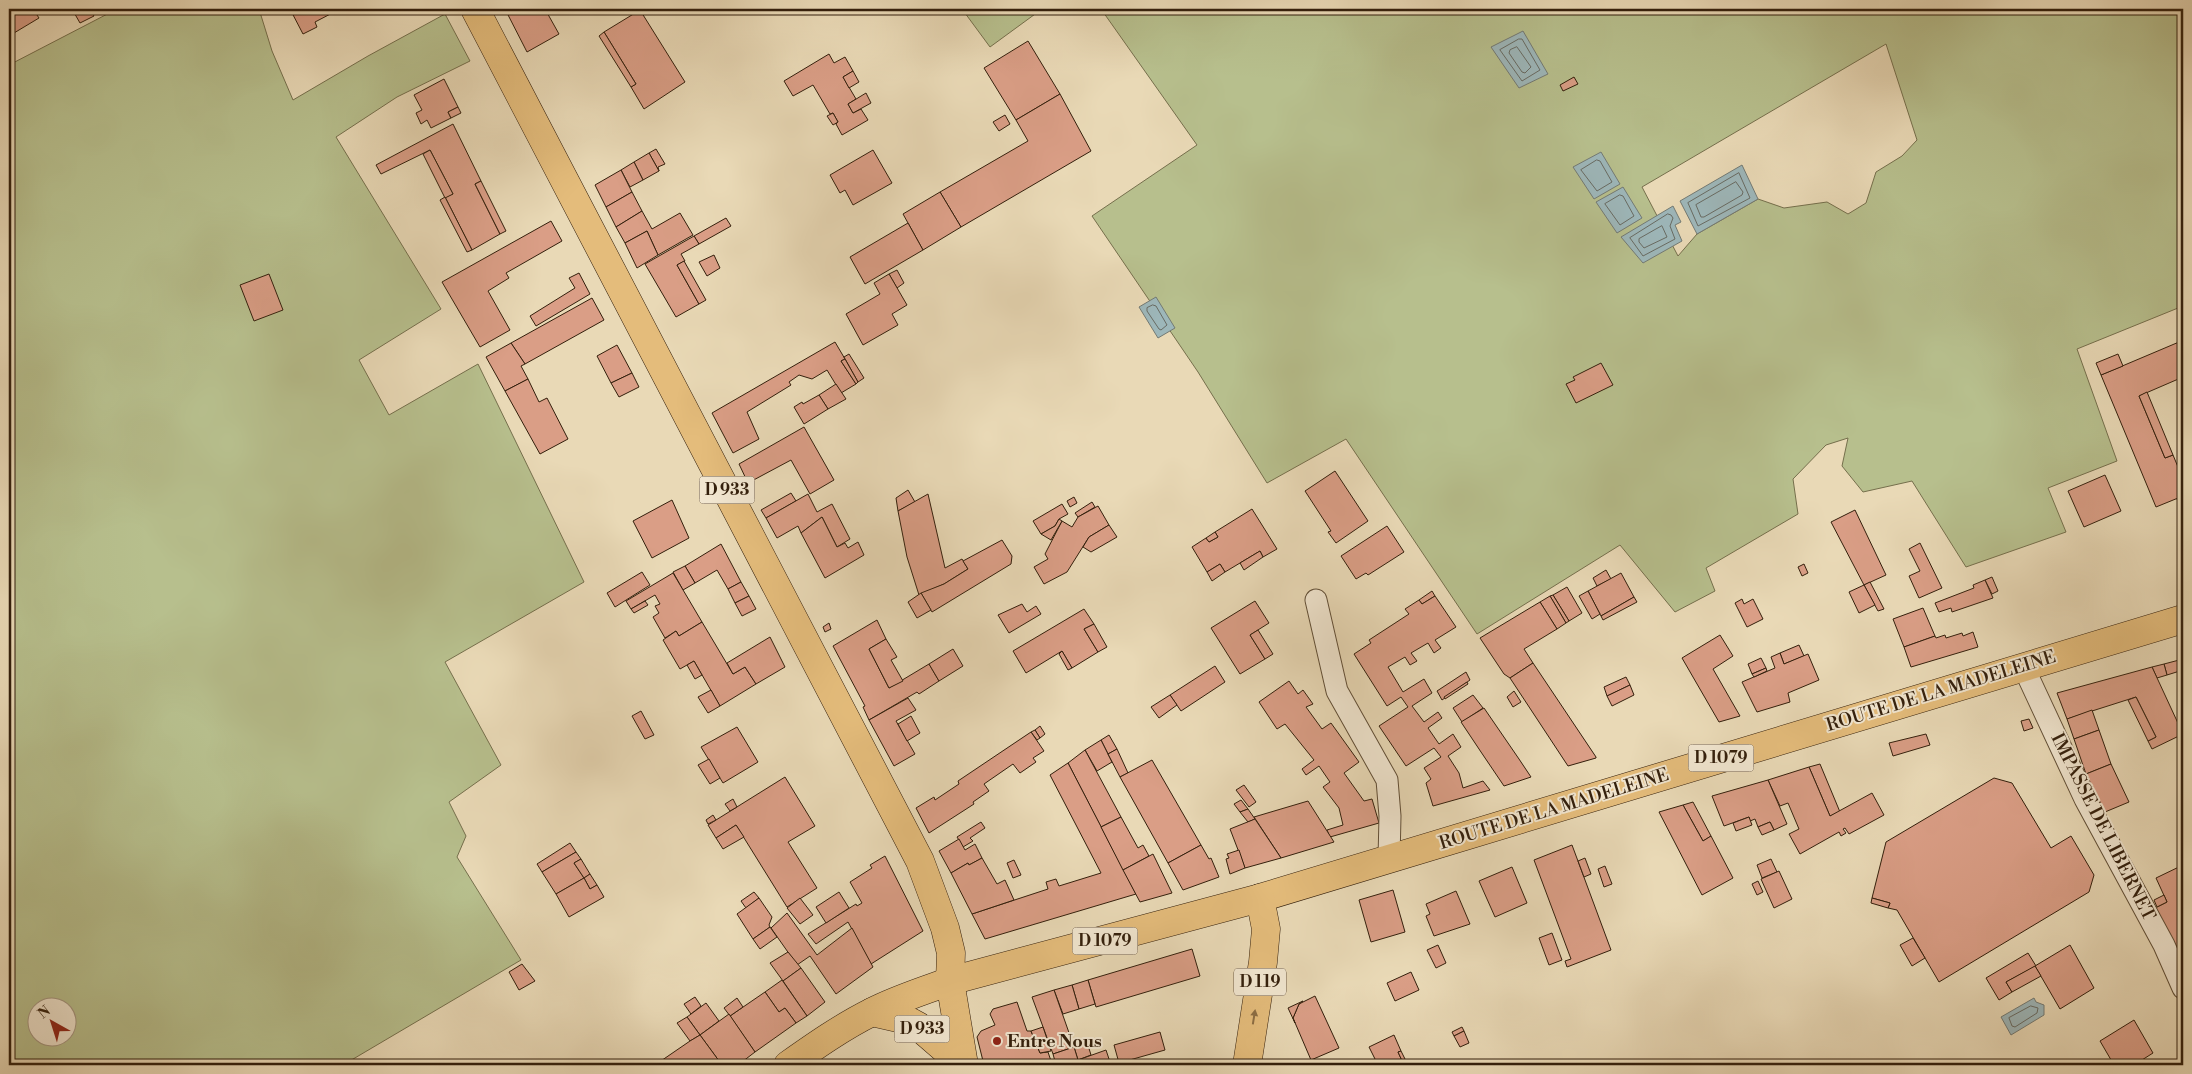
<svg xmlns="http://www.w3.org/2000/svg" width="2192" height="1074" font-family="'Libre Bodoni',serif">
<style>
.green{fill:#b7bf8d;stroke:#756f4c;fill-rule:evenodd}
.water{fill:#9db7ba;stroke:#737a74}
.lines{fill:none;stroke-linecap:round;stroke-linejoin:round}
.shore{stroke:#686b63;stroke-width:1}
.building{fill:#da9e86;stroke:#331f0c}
.street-casing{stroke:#604e36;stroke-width:23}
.primary-casing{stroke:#331f0c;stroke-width:29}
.street{stroke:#f1e6d0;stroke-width:21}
.primary{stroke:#e4bc7b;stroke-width:28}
.oneway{fill:#8c6e44}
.poi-dot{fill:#8f2418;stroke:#f1e6d0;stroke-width:2}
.labels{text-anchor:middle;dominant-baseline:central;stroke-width:4;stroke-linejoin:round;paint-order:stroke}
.shield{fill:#f1e6d0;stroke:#6c5b47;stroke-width:1}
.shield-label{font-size:16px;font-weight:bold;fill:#331f0c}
.street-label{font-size:18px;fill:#331f0c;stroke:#f1e6d0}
.poi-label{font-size:18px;font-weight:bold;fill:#331f0c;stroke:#f1e6d0;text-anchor:start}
</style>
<rect width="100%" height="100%" fill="#e9d9b6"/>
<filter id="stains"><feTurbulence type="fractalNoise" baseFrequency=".004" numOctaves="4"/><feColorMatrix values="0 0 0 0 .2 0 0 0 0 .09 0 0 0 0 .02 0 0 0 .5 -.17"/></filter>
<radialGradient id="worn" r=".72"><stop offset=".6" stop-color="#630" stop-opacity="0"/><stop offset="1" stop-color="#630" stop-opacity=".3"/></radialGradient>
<g class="green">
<path d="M117,9H259L272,51L293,100L368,56L445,14L470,61L397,97L336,137L441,309L359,360L389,415L478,364L584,582L445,662L501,765L449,802L466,836L457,857L521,960L343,1065H9V65ZM38,1006H68V1036H38Z"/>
<polygon points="962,9 1042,9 990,47"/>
<path d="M1101,9H2183V306L2077,349L2117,461L2048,488L2066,532L1966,567L1912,481L1863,492L1842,466L1848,438L1826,445L1793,479L1798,514L1706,568L1715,591L1675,612L1620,545L1477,634L1346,439L1267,483L1198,372L1092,216L1197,145ZM1886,44L1917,140L1902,156L1876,172L1866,203L1848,214L1827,202L1784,208L1758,199L1697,234L1678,256L1642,187Z"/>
</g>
<g class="water">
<polygon points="1523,31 1548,74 1519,88 1491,47"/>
<polygon points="1601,152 1620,184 1594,199 1573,167"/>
<polygon points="1742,165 1758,199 1697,234 1680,201"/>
<polygon points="1623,187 1642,218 1617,233 1596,202"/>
<polygon points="1673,206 1681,222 1675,225 1682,241 1643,263 1621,237"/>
<polygon points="1156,297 1175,328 1158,338 1139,307"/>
<polygon points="2034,998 2036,1002 2044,1005 2044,1015 2011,1035 2001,1017"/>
</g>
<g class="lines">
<g class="shore">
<polygon points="1519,39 1522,39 1540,70 1522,81 1500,50"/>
<polygon points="1517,47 1531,67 1525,73 1522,72 1509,53 1510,50"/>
<polygon points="1597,160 1600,161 1612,182 1597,191 1581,170"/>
<polygon points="1739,173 1750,198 1698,226 1688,203"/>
<polygon points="1736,182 1743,192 1742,195 1704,217 1701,217 1696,205"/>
<polygon points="1620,195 1623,196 1634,216 1620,225 1605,204"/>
<polygon points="1668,214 1671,215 1673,218 1670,226 1675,239 1643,256 1630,238"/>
<polygon points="1662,226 1667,237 1644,248 1639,242 1639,239"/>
<polygon points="1153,305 1156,306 1167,325 1161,330 1159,329 1147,311 1147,308"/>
<polygon points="2031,1006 2038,1008 2037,1013 2015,1027 2012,1026 2009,1018"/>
</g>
</g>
<g class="building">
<polygon points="9,9 33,9 39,18 9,36"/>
<polygon points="72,9 90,9 94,16 80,23"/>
<polygon points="290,9 340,9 315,22 317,27 303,34"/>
<polygon points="505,9 545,9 559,34 527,52"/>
<polygon points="640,10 685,82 644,109 631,87 636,84 604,32"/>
<polygon points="604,32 636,84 631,87 599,36"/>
<polygon points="1028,41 1060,94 1016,120 984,68"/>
<polygon points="829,54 834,63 845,57 853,71 843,77 856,99 848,104 853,113 861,109 868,120 842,135 836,124 838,122 833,113 830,114 813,85 793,96 784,81"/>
<polygon points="853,71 859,82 849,88 843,77"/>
<polygon points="1574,77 1578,84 1563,91 1560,85"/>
<polygon points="444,79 458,107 448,112 451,118 431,128 427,120 421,124 416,113 422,110 414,95"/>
<polygon points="866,93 871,103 853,113 848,104"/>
<polygon points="1060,94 1091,151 961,227 940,192 1028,141 1016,120"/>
<polygon points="458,107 461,113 451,118 448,112"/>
<polygon points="833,113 838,122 833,125 827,116"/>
<polygon points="1005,115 1010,124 999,131 993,122"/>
<polygon points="453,124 481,181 475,184 500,234 472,250 445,197 453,194 430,150 381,174 376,165"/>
<polygon points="656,149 665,164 658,167 659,171 649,153"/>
<polygon points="430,150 453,194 445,198 423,154"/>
<polygon points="873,150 892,183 853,205 845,190 840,193 830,175"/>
<polygon points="649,153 659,171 643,180 634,162"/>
<polygon points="634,162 643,180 630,187 621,170"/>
<polygon points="621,170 632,192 606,207 595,185"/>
<polygon points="481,181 506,231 500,234 475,184"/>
<polygon points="632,192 642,211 616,227 606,207"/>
<polygon points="940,192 961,227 923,250 903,214"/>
<polygon points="445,197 472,250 467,252 440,200"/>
<polygon points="642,211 652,229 680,213 693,235 658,255 647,231 625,243 616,227"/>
<polygon points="726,218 731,226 699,244 694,236"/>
<polygon points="551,221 562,241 506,273 509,278 488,291 510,330 480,347 442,282"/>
<polygon points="908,223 923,250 865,284 850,257"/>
<polygon points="647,231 658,255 637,268 625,243"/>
<polygon points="694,236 699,244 681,254 685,261 677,265 699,304 676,317 645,264"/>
<polygon points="714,255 720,268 707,276 699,262"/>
<polygon points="684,261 706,300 699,304 677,265"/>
<polygon points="897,270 904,283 897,288 889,274"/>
<polygon points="579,273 590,294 536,326 530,316 575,288 569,278"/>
<polygon points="269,274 283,310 254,321 240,285"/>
<polygon points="889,274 907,305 892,314 898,325 863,345 846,314 880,294 874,283"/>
<polygon points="592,298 604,320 525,364 511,343"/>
<polygon points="835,342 845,359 841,361 856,384 841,393 827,370 812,379 799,375 789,382 791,385 747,412 759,439 733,453 712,413"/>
<polygon points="2179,342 2183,352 2183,377 2139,396 2165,458 2173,455 2183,479 2183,496 2156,507 2101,375"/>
<polygon points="511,343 525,364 521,366 528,379 505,391 486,357"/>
<polygon points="617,345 632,373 611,383 597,356"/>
<polygon points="849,354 864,378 858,382 844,357"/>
<polygon points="2118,354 2123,366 2101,375 2096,363"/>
<polygon points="845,359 858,382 856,384 841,361"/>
<polygon points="1601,363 1613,385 1576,403 1566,384 1575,380 1573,377"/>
<polygon points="632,373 639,387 619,397 611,383"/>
<polygon points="528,379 539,402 547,398 568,439 540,454 505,391"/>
<polygon points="836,384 846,399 828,409 819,395"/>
<polygon points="2147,392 2173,455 2165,458 2139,396"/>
<polygon points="819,395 828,409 804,424 794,407 802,402 803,404"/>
<polygon points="804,427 834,480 810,494 791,460 748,483 739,464"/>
<polygon points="1335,471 1368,521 1336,543 1328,532 1331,531 1305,491"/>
<polygon points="2105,475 2121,511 2084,527 2068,491"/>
<polygon points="908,490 915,502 898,511 896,498"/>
<polygon points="791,493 796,501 766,518 761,510"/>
<polygon points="808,494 817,512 832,504 850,539 837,547 822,517 801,533 798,526 777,538 766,518"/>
<polygon points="928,494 945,568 962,559 968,569 944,584 919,595 907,557 898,511"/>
<polygon points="2183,496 2183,514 2177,499"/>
<polygon points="1074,497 1077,503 1070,507 1067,501"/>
<polygon points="672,500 689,538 652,558 633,521"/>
<polygon points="1092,502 1095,507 1078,517 1075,513"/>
<polygon points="1062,504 1068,514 1059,519 1055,526 1041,534 1033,521"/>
<polygon points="1098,506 1109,525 1089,537 1067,572 1044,584 1034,567 1048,559 1045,554 1062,521 1072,527 1078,517"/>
<polygon points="1252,509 1277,549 1263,557 1260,551 1225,572 1220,564 1207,572 1192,547 1206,538 1209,542 1218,537 1215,532"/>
<polygon points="1855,510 1886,575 1864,585 1831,522"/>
<polygon points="822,517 837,547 845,543 848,548 858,542 864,555 825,578 801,533"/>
<polygon points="1059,519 1062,521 1051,540 1041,534 1055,526"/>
<polygon points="1109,525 1117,537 1091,552 1083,547 1089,537"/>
<polygon points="1387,526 1404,552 1368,575 1366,573 1356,579 1341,556"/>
<polygon points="1215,532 1218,537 1209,542 1206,538"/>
<polygon points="1002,540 1012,556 1011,564 932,612 921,593 944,584 968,569 963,561"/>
<polygon points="1920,543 1942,588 1919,598 1909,576 1920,571 1909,549"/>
<polygon points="721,544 741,582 728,589 717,570 695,583 685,566"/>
<polygon points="1260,551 1263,557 1244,570 1240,563"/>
<polygon points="1220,564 1225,572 1212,581 1207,572"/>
<polygon points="1804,564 1808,573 1802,576 1798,567"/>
<polygon points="685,566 695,583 683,590 673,572"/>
<polygon points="1606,570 1611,579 1597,586 1593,578"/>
<polygon points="642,572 650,585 615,607 607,593"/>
<polygon points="673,573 702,622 679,636 676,631 665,638 653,617 659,613 655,606 660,604 655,595 631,609 626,601"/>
<polygon points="1621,573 1634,597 1601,616 1588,591"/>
<polygon points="1992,577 1998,591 1992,594 1985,580"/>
<polygon points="1985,580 1993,598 1952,612 1951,608 1939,612 1935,603 1974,588 1973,585"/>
<polygon points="741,582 749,596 735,603 728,589"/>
<polygon points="1870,582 1884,609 1878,611 1864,585"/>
<polygon points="1864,585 1875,605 1859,613 1849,592"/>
<polygon points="1567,587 1582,613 1569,621 1553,595"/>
<polygon points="1432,591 1435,596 1422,604 1419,600"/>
<polygon points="1588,591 1600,614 1592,619 1579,596"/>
<polygon points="921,593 931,610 917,618 908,602"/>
<polygon points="1553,595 1569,621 1566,623 1550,596"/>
<polygon points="749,596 756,609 742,616 735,603"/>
<polygon points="1435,596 1456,627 1435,640 1441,648 1434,653 1428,643 1411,653 1417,661 1410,665 1405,657 1388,667 1403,692 1424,679 1432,693 1412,706 1424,722 1438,712 1442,718 1428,728 1439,744 1453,734 1461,747 1448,756 1459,773 1463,788 1483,781 1490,790 1433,806 1426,783 1431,779 1424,768 1441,757 1434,748 1406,766 1379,726 1408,707 1401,697 1387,706 1354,654 1371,643 1369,640 1409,614 1405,609 1419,600 1422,604"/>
<polygon points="1550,596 1566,623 1557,629 1540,602"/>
<polygon points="1634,597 1637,602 1603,620 1601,616"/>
<polygon points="1742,599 1744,604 1753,599 1763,619 1747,627 1735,603"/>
<polygon points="645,601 648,605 634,613 631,609"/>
<polygon points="1255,601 1269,623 1250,635 1265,659 1240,674 1211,628"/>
<polygon points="1540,602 1557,629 1524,649 1533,663 1510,678 1504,674 1480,638"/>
<polygon points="1022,604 1027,612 1036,606 1041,614 1009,633 998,615"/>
<polygon points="1923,608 1935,636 1904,647 1893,619"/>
<polygon points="1084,609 1094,624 1084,629 1098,652 1072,668 1062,651 1026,673 1013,651"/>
<polygon points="877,620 886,639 869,649 889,688 929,664 939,681 919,694 917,692 869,720 863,707 865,706 833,646"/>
<polygon points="702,622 733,674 745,667 756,684 720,706 694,661 680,669 663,640 676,631 679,636"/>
<polygon points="829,623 831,629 825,632 823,627"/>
<polygon points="1094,624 1107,647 1098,652 1084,629"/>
<polygon points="1258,630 1273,654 1265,659 1250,635"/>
<polygon points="1973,632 1978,647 1911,667 1904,647 1935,636 1936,638 1945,635 1946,638 1962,633 1963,636"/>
<polygon points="1720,635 1733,656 1713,669 1740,716 1719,722 1682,658"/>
<polygon points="770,637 785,667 756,684 745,667 733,674 727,663"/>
<polygon points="886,639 897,657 891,660 903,681 889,688 869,649"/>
<polygon points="1799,645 1804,656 1784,664 1780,653"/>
<polygon points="953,649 963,666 939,681 929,664"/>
<polygon points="1062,651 1072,668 1068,670 1059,654"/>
<polygon points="1780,653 1784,664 1808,654 1819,680 1788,693 1790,702 1757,712 1742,682 1775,668 1771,657"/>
<polygon points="1761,658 1766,668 1752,674 1748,664"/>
<polygon points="2183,659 2183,670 2167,675 2164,664"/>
<polygon points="694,661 702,675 695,679 687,665"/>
<polygon points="1533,663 1596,757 1596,758 1568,766 1510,678"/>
<polygon points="2164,664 2167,675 2157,678 2152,667"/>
<polygon points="1215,666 1225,682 1181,711 1170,695"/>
<polygon points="2152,667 2183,734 2152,749 2148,741 2156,737 2136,697 2067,719 2057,693"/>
<polygon points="1766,668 1767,671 1754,677 1752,674"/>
<polygon points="1466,672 1470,680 1442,700 1437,691"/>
<polygon points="1626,677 1630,685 1607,696 1604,687"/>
<polygon points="1289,681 1298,694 1303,690 1313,704 1306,707 1322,729 1331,723 1359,762 1344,773 1364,801 1372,799 1379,823 1330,837 1327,830 1343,825 1339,808 1323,787 1330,782 1319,766 1306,775 1302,769 1314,760 1285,724 1277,729 1259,702"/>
<polygon points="1467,682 1468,684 1445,699 1444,697"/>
<polygon points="1630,685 1634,695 1612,706 1607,696"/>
<polygon points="711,690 720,706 708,713 698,697"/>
<polygon points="1514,691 1521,702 1513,707 1507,697"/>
<polygon points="1170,695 1177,705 1159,718 1151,707"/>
<polygon points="1473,695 1483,708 1462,722 1453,708"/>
<polygon points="2136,697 2156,737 2148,741 2128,700"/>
<polygon points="908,698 916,710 896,721 915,754 894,766 869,720"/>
<polygon points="1484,708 1519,759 1531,777 1504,786 1481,752 1461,722"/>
<polygon points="2092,710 2099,730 2074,739 2067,719"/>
<polygon points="641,711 654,735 645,739 632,716"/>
<polygon points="911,716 920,733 907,741 898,724"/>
<polygon points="2029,719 2033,728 2024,731 2021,721"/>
<polygon points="1040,726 1045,734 1040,738 1035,730"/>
<polygon points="737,727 758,762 723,783 701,747"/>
<polygon points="1035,730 1040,738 1037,740 1031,732"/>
<polygon points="2099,730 2111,764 2086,774 2074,739"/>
<polygon points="1031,732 1044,751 1033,758 1036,762 1020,773 1013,764 984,784 989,791 973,802 974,804 929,833 916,808 934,797 935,800 959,784 958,781"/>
<polygon points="1926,734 1930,745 1893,756 1889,743"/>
<polygon points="1109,735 1117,749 1108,754 1101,740"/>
<polygon points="1101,740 1112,762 1097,771 1085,750"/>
<polygon points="1117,749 1128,773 1120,777 1108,754"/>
<polygon points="1085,750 1121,817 1101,827 1068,763"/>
<polygon points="709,759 720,778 710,784 698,765"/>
<polygon points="1152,760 1201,845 1168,863 1120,777"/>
<polygon points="1068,763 1136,894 985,939 972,914 1048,889 1046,882 1056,879 1059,886 1101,873 1050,775"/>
<polygon points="1820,764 1840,812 1830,816 1809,767"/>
<polygon points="2111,764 2129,802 2105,812 2086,774"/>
<polygon points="1809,767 1830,816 1872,793 1884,815 1849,834 1845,828 1843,829 1846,833 1841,836 1839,832 1800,854 1789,834 1799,829 1788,803 1780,806 1768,780"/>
<polygon points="785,777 815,826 788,842 817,888 787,907 736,825 716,838 708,825"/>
<polygon points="1994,778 2012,783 2051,848 2071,836 2094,875 2089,892 1939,982 1897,910 1888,908 1890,903 1872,898 1886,842"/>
<polygon points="1768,780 1787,824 1774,830 1770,822 1758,827 1755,819 1750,821 1749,817 1724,826 1712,796"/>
<polygon points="1244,785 1256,802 1249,807 1236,790"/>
<polygon points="733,799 737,807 730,811 725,804"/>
<polygon points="1241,800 1248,809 1240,812 1234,804"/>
<polygon points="1308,801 1334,842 1281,858 1254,817"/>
<polygon points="1693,802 1711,836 1703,841 1683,805"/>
<polygon points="1683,805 1703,841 1711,836 1733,878 1702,895 1659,812"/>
<polygon points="1248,809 1255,819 1248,822 1240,812"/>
<polygon points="713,815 716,820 708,824 706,820"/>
<polygon points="1121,817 1138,848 1143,845 1149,856 1123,870 1101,827"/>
<polygon points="1749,817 1752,825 1736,831 1733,823"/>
<polygon points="1255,819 1281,858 1245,868 1230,829"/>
<polygon points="981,822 985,828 970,838 973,841 963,847 957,837"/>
<polygon points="1770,822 1774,830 1762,835 1758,827"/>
<polygon points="736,825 744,837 723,849 716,838"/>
<polygon points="959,839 965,850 975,844 982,858 969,865 968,863 951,873 939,851"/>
<polygon points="570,843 576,852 542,872 537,864"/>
<polygon points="1201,845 1209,859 1211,858 1219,877 1183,890 1168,863"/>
<polygon points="1572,845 1611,950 1567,967 1565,961 1571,959 1534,860"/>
<polygon points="1239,850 1245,868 1230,874 1226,859 1229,858 1227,854"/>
<polygon points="576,852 581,859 574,863 584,878 556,894 542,872"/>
<polygon points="1153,854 1172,893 1140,902 1123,870"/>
<polygon points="885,856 923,931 871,964 848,922 816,944 808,934 856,904 857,906 862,903 850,882 872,868 870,865"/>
<polygon points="982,858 997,884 1005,880 1014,900 972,914 951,873 968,863 969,865"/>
<polygon points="1585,858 1591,874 1584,877 1578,861"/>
<polygon points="581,859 590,874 584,878 574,863"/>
<polygon points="1771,859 1777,872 1762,878 1757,865"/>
<polygon points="1014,860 1021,875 1013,878 1007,863"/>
<polygon points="2183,865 2183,964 2155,908 2167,902 2156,878"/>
<polygon points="1605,866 1612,884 1604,887 1598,869"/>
<polygon points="1512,867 1527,903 1495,917 1479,881"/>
<polygon points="1779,871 1792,899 1774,908 1761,879"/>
<polygon points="590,874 597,885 590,889 584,878"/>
<polygon points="584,878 590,889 597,885 604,897 569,917 556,894"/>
<polygon points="1758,881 1763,892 1757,895 1752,884"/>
<polygon points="1393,890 1405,932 1371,942 1359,900"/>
<polygon points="1456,891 1470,924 1434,936 1426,916 1430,914 1426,904"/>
<polygon points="754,892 759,898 746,908 741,901"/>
<polygon points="839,892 849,908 826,923 816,907"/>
<polygon points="2164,895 2167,902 2157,907 2154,900"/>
<polygon points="759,898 772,917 769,925 770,927 753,939 737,914"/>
<polygon points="800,898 813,915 800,924 787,908"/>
<polygon points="1872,898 1890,903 1888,908 1871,903"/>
<polygon points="787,913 817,955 852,928 873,967 836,994 810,956 797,965 771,928"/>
<polygon points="770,927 777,937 760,949 753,939"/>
<polygon points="1552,933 1562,960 1549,965 1539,938"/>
<polygon points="1913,938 1925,958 1912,966 1900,945"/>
<polygon points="1438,945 1446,963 1436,968 1427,950"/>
<polygon points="2070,945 2094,988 2060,1009 2035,966"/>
<polygon points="1192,949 1200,976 1096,1007 1088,980"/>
<polygon points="788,952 801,968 783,981 770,963"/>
<polygon points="2028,953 2036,966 2006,982 2012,992 1999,1000 1986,978"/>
<polygon points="522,964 535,981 519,990 509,972"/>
<polygon points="2035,966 2041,976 2012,992 2006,982"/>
<polygon points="801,968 825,1002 807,1016 783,981"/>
<polygon points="1411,972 1419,990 1395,1001 1387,983"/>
<polygon points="782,980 807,1016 796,1023 785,1008 779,1012 765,992"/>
<polygon points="1088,980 1095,1004 1079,1009 1072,985"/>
<polygon points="1072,985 1079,1009 1063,1014 1054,990"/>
<polygon points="1054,990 1074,1047 1053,1054 1032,997"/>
<polygon points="765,992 779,1012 785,1008 796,1023 755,1052 730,1016"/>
<polygon points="1315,996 1339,1048 1311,1060 1293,1018 1299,1004"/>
<polygon points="695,997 701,1006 691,1014 684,1004"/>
<polygon points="737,998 743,1007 730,1016 724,1008"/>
<polygon points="1303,1001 1299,1004 1293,1018 1295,1023 1288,1008"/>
<polygon points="1017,1002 1027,1031 1031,1031 1040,1053 1048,1052 1052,1064 984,1065 977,1037 981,1031 995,1025 990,1014 993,1009"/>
<polygon points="706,1003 719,1021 700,1035 687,1017"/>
<polygon points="729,1014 755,1052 738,1065 722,1065 700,1035"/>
<polygon points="687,1017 700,1035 690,1041 677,1023"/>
<polygon points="2134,1020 2153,1053 2134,1065 2114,1065 2100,1041"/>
<polygon points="1043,1027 1051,1051 1040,1053 1031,1031"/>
<polygon points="1462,1027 1464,1031 1454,1036 1452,1032"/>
<polygon points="1464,1031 1469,1043 1460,1047 1454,1036"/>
<polygon points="1160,1032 1165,1050 1119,1063 1114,1045"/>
<polygon points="700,1035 722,1065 655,1065 690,1041"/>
<polygon points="1394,1035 1401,1051 1398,1052 1404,1065 1378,1065 1369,1047"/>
<polygon points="1087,1042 1091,1055 1078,1060 1074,1047"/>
<polygon points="1074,1047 1078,1060 1106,1050 1111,1065 1056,1065 1053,1054"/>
<polygon points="1401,1051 1407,1063 1404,1065 1398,1052"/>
</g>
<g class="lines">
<defs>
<g id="street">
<polyline points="1316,600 1337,691 1387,780 1390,816 1389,859"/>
<polyline points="2023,666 2085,799 2164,945 2183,988"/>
</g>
<g id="primary">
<polyline points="475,9 920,861 945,928 951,953 950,981 964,1065"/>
<polyline points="872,1012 907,1020 918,1026 963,1065"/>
<path d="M788,1065C815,1046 842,1027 872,1012C897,999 924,991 950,981L1260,898L2183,619"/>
<polyline points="1247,1065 1263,962 1266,929 1260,898"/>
</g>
</defs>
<use href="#street" class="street-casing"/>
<use href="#primary" class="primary-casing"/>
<use href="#street" class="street"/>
<use href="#primary" class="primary"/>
</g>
<defs><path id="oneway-solid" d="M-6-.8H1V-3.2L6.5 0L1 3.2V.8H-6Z" transform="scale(1.25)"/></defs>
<use class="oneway" href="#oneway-solid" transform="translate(1254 1017) rotate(-81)"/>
<circle class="poi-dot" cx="997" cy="1041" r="5"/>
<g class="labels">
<g class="shield">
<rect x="699.5" y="476.5" width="55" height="27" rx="4"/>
<rect x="1688.5" y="744.5" width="65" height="27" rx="4"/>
<rect x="1072.5" y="927.5" width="65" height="27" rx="4"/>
<rect x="1234" y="968.5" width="52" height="27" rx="4"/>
<rect x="894.5" y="1015.5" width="55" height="27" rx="4"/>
</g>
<g class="shield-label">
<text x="727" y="490">D 933</text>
<text x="1721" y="758">D 1079</text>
<text x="1105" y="941">D 1079</text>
<text x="1260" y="982">D 119</text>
<text x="922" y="1029">D 933</text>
</g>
<g class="street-label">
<text transform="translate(1941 691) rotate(-17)">ROUTE DE LA MADELEINE</text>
<text transform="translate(1554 809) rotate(-17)">ROUTE DE LA MADELEINE</text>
<text transform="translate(2103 827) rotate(63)">IMPASSE DE LIBERNET</text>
</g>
<g class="poi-label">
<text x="1007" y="1041">Entre Nous</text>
</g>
</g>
<rect width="2192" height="1074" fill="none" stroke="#e9d9b6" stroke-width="30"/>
<rect x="10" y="10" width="2172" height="1054" fill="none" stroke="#331f0c" stroke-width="2.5"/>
<rect x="15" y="15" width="2162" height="1044" fill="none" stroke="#331f0c"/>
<g transform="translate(52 1022) rotate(321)"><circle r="24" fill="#f1e6d0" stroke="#a59682"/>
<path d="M0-4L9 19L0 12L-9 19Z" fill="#8f2418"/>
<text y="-8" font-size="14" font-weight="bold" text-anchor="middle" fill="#331f0c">N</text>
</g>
<rect width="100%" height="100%" filter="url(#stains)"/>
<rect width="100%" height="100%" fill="url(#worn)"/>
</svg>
